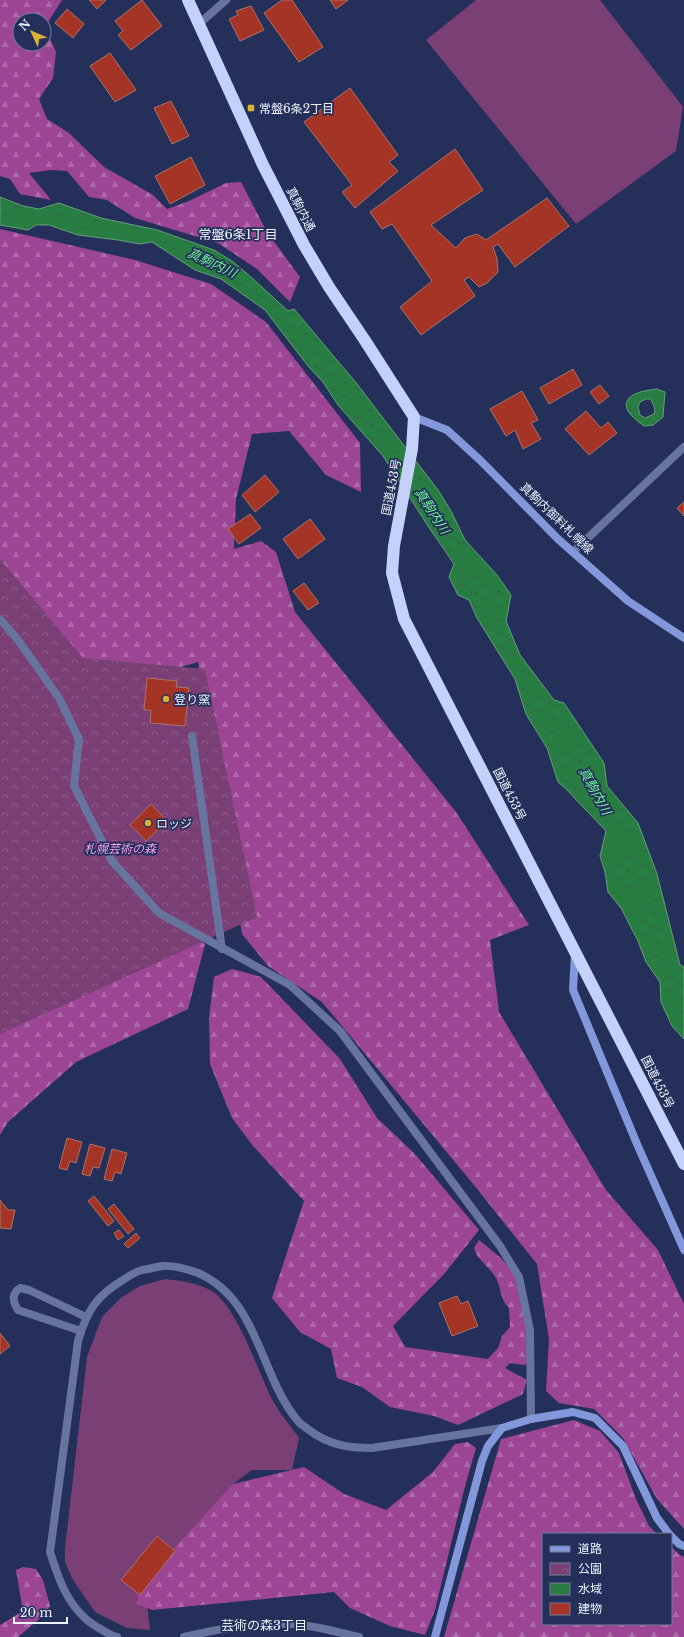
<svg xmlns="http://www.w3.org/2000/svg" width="684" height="1637" font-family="'Libre Baskerville','Noto Sans JP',serif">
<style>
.grass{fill:#7a3f75}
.forest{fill:url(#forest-firs);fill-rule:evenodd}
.park{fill:url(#park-crowns)}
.water{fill:url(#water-ripples);stroke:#63a07a;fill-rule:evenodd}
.building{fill:#a43425;stroke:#ad7368}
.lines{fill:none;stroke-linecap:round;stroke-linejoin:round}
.lane{stroke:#67749e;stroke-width:8}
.street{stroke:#67749e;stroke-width:8}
.secondary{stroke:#8398db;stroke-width:8}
.highway{stroke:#c3d1fb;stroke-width:12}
.poi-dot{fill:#dab333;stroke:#25305a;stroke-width:1.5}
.labels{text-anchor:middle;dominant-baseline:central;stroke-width:3.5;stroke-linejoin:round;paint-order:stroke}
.poi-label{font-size:12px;fill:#edf1fc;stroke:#25305a;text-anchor:start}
.street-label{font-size:12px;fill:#edf1fc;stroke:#25305a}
.park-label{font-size:12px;font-style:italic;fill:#f89fef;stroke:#25305a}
.neighbourhood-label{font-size:13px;fill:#edf1fc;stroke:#25305a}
.water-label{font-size:13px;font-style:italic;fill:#6df695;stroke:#25305a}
</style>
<defs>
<pattern id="forest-firs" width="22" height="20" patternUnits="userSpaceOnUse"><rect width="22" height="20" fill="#9b4594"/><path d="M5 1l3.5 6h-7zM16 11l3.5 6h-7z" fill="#ae69a9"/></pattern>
<pattern id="park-crowns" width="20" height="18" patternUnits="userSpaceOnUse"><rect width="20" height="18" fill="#7a3f75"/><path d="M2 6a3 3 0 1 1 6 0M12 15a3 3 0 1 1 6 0" fill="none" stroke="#8d5b8a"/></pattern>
<pattern id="water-ripples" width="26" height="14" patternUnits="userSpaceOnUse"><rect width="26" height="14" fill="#287d43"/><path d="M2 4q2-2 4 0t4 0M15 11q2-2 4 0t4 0" fill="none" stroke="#386248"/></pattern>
</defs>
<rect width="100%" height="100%" fill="#25305a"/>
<g class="grass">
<polygon points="476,0 600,0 683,107 676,151 576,224 426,40"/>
<path d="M165,1279C181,1281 198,1283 212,1291C236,1305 258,1371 271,1397C278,1412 290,1425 299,1438L292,1470H252L233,1484L146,1595L150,1630L127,1628L95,1612L73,1580L65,1562V1548L87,1357L102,1317L122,1297L140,1286Z"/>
</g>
<g class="forest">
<path d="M0,0H62L45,27L56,52L53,78L39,99L47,119L69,133L104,167L153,195L167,209L189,201L226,183L241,182L267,232L300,277L290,302L257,269L218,243L135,218L107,200L89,197L67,171L52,170L29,173L51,200L20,194L10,179L0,176ZM20,20H44V44H20Z"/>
<polygon points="0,229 135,260 211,284 266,322 360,443 361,492 326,475 289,431 252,434 236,499 234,549 261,541 276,552 295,612 456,812 529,925 490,940 499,1012 606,1190 658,1250 684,1304 684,1529 657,1499 623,1438 594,1409 559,1403 546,1391 549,1339 537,1264 474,1185 322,1002 268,966 242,934 198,662 174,669 141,790 0,594"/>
<polygon points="0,632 153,918 205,944 188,1009 76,1062 8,1122 0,1135"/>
<path d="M232,969L261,977L340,1059L377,1118L414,1153L479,1230L445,1273L393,1326L405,1347L488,1359L498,1348L502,1336L510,1327L509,1308C499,1298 502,1289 496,1278C489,1266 477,1260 474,1248L479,1240L501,1258L517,1277L528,1334V1359L525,1365L510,1363L505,1368L527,1380L523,1394L458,1425L434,1416L390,1407L362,1387L337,1378L331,1349L300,1332L272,1298L304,1201L253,1146L232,1118L210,1064L209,1018L214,977Z"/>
<polygon points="574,1420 600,1431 619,1453 636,1499 649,1526 657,1534 543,1534 543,1624 671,1624 671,1547 680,1555 684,1557 684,1637 444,1637 501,1439"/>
<polygon points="468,1442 476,1448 465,1486 435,1610 425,1635 390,1626 350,1608 334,1592 152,1610 137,1604 140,1586 233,1484 304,1467 344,1494 386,1510 433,1472 455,1444"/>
<polygon points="23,1567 36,1569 43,1580 50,1606 44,1615 18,1637 0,1637 0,1625 23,1611 16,1570"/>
</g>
<polygon class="park" points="0,559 83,658 205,669 257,917 0,1034"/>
<g class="water">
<polygon points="0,197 23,206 39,209 59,203 101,218 157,230 214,250 232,261 251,277 288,311 294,309 357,384 438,490 451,511 465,540 497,575 511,595 506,621 520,655 554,700 564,703 604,763 607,786 638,823 657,874 680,965 684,967 684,1039 672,1026 661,1002 660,982 646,962 638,941 621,908 608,892 605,872 600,856 606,831 565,788 558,782 547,748 526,714 515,679 477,618 469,600 458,595 449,577 454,564 428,526 383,456 338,405 323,382 308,366 265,310 221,279 195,270 152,242 140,244 118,240 78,235 49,225 36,225 28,230 0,225"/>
<path d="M657,389L665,392L663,417L653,425L644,426C634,419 615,404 635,394C641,391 650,390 657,389ZM646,399H650C653,403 656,408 654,414L645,418L640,415L638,407L640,402Z"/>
</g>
<g class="building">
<polygon points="89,0 106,0 97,9"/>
<polygon points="142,0 162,26 131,50 118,35 123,31 115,21"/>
<polygon points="282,0 292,0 323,47 299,62 264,13"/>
<polygon points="330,0 348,0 336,9"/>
<polygon points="251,6 264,30 240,41 229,19 238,15 236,11"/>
<polygon points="67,9 84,24 73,38 55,23"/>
<polygon points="110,53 136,90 115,102 90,66"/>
<polygon points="350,88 398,155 389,162 398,171 355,208 342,192 352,185 304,122"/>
<polygon points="171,101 189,136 172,144 154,108"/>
<polygon points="455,149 483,190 431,225 456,248 465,238 477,234 486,240 547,198 569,226 515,267 498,244 493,247 497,259 498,272 487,283 479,287 469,277 464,280 475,296 421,335 400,307 432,281 392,224 382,229 370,212"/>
<polygon points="191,157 205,185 170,204 155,176"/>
<polygon points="573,369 582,385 549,404 540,388"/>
<polygon points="600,385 609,396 599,404 590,392"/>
<polygon points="522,391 538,420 531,423 541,439 523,449 515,430 506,436 490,409"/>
<polygon points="586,411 601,428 608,422 617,433 589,455 565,429"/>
<polygon points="265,475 279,492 255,512 242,495"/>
<polygon points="684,502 684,516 677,508"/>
<polygon points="250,514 261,528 239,544 228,529"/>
<polygon points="310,519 325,539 298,559 283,539"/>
<polygon points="304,583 319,603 308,610 293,591"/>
<polygon points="147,678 177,681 176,687 189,688 185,726 150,723 151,710 144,710"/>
<polygon points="151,804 167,821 146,841 130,825"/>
<polygon points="67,1138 82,1142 76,1163 70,1161 67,1170 59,1168"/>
<polygon points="90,1144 105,1148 99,1168 93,1167 90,1176 82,1174"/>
<polygon points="112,1149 127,1153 121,1174 115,1172 112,1181 104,1179"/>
<polygon points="94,1196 114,1221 108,1226 88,1201"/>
<polygon points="0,1200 8,1210 15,1210 11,1229 0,1228"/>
<polygon points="114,1204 134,1229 128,1234 108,1209"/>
<polygon points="119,1230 124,1236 118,1240 114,1233"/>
<polygon points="136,1233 140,1238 128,1248 124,1244"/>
<polygon points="457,1296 461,1304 468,1301 478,1326 452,1336 439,1303"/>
<polygon points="0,1333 10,1346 0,1354"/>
<polygon points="157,1536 175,1551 140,1595 121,1580"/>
</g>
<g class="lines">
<g class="lane">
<polyline points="0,619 18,640 59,698 79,739 74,786 112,861 159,913 290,985 340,1031 500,1246 519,1277 530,1330 531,1419"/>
<polyline points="192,736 222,949"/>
<path d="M81,1331L18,1310C13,1302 11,1294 20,1288L29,1290L86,1317"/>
</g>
<g class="street">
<polyline points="199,24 226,0"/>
<polyline points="573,552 684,447"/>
<path d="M117,1637L113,1636C104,1631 94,1626 87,1620C66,1602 58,1577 50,1552L78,1341C87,1311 96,1296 123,1280C129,1276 135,1272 142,1270C149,1269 156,1267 163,1266C175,1265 187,1269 198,1273C259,1299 259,1375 298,1421C301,1425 306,1427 309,1430C329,1445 348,1448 372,1448L502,1428"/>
<path d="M184,1637C219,1629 254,1622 290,1624C314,1625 336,1632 359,1637"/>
</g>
<g class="secondary">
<polyline points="414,417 447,430 480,460 558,539 628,601 684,638"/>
<polyline points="575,954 573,990 637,1144 684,1250"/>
<polyline points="671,1536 679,1544 684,1546"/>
<polyline points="435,1637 482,1461 488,1446 502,1428 531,1419 573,1412 595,1418 623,1446 657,1518 669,1534"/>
</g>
<polyline class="highway" points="188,0 263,165 304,245 329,287 364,339 414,417 412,449 394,546 392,573 404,619 684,1164"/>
</g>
<g class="poi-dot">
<rect x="247" y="104" width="8" height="8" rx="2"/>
<circle cx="166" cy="699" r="4"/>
<circle cx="148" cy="823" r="4"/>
</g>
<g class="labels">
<g class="poi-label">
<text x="259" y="108">常盤6条2丁目</text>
<text x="174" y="699">登り窯</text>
<text x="156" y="823">ロッジ</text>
</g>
<g class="street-label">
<text transform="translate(301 209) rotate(63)">真駒内通</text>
<text transform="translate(391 487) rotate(-79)">国道453号</text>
<text transform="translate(557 518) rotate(44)">真駒内御料札幌線</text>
<text transform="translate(510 794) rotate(63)">国道453号</text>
<text transform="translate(658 1082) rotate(63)">国道453号</text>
</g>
<g class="park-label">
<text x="120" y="848">札幌芸術の森</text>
</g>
<g class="neighbourhood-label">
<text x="238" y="234">常盤6条1丁目</text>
<text x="264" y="1625">芸術の森3丁目</text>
</g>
<g class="water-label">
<text transform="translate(212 263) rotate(25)">真駒内川</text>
<text transform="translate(432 511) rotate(57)">真駒内川</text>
<text transform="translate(595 791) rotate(61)">真駒内川</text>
</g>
</g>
<rect x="542" y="1533" width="130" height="92" fill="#25305a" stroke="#757d9b"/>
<rect x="550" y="1546" width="20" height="6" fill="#8398db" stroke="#757d9b"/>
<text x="578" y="1553" font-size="12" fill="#edf1fc">道路</text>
<rect x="550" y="1563" width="20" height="12" fill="url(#park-crowns)" stroke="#757d9b"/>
<text x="578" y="1573" font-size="12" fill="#edf1fc">公園</text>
<rect x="550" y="1583" width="20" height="12" fill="url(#water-ripples)" stroke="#757d9b"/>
<text x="578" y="1593" font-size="12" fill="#edf1fc">水域</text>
<rect x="550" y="1603" width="20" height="12" fill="#a43425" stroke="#757d9b"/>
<text x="578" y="1613" font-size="12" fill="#edf1fc">建物</text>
<g transform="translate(32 32) rotate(314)"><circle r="19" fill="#25305a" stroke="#757d9b"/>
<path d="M0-3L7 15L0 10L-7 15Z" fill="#dab333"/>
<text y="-6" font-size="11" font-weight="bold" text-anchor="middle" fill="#edf1fc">N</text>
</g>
<path d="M14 1617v6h53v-6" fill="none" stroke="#edf1fc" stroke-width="2"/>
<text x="20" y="1617" font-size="12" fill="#edf1fc" stroke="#25305a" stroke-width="3" paint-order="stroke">20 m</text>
</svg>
